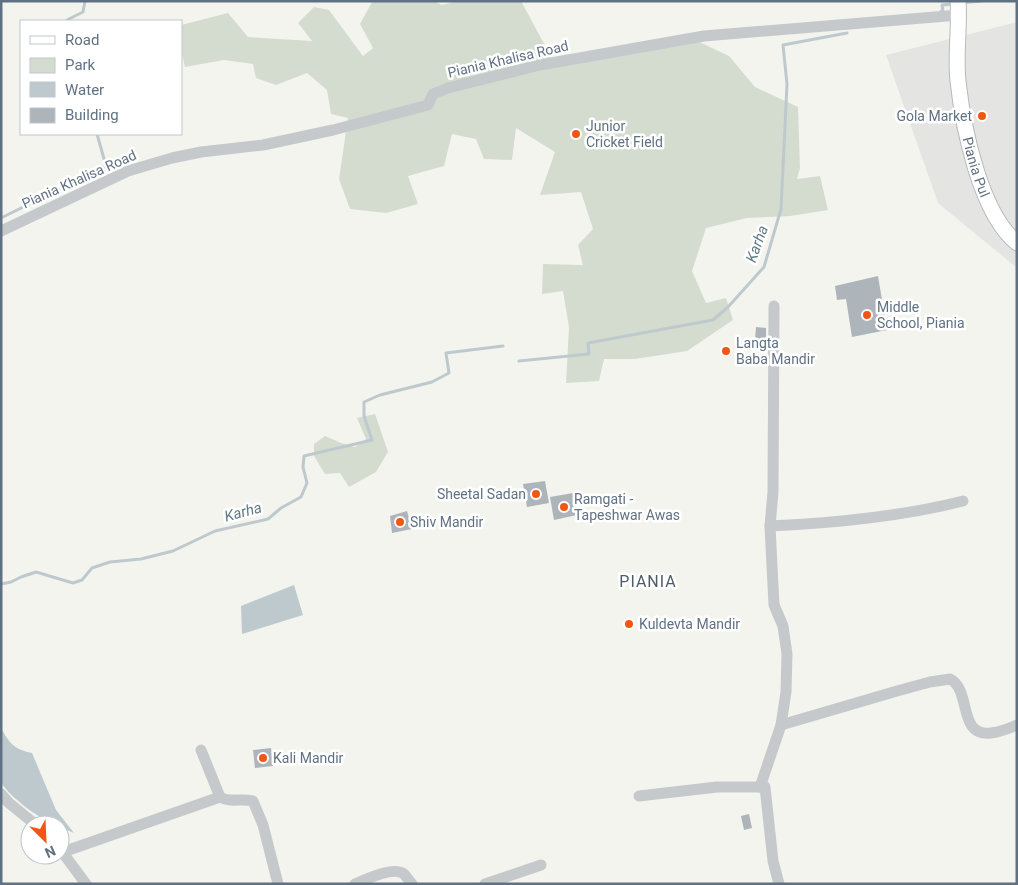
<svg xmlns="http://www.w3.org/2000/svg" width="1018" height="885" font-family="Roboto,sans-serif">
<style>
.built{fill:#e4e5e3}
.green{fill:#d4dcd0}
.water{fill:#bec9ce}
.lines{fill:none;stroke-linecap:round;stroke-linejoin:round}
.stream{stroke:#bec9ce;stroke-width:3}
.building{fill:#adb4ba}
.secondary-casing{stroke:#b5babf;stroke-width:17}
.minor{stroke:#c6c9cc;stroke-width:11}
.secondary{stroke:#fff;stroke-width:15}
.poi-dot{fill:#f15613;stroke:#fff;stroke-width:2}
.labels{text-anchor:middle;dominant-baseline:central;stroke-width:5;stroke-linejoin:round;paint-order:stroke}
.street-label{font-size:14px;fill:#607183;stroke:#fff}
.poi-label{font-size:14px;fill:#607183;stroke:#fff;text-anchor:start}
.water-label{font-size:15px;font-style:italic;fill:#607a88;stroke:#fff}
.quarter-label{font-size:16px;letter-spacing:1px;fill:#4f5b67;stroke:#fff}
</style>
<rect width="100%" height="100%" fill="#f4f4ef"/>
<polygon class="built" points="1017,22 1017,268 938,203 886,55"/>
<g class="green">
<polygon points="433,1 442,5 458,1 521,1 556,66 695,40 729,56 755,87 798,107 800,168 797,179 820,176 828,210 790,216 747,218 706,228 692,271 706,303 726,298 733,320 687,351 635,359 604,359 599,381 566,383 569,327 563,291 542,294 543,264 583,265 578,245 593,229 581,192 540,195 555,152 516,128 512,160 484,159 476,139 452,134 444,166 408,176 418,204 386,213 350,209 339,179 348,118 331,114 327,90 307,73 276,85 256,78 253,64 224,60 185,67 181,49 181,25 228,13 248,37 312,41 298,23 314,7 329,10 363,56 373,48 360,24 372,2"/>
<polygon points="375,414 388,452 376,472 349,487 340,473 325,474 314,456 314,444 325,436 341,443 355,447 366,439 357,418"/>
</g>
<g class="water">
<polygon points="294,585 303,615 242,634 241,606"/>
<path d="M1,728C10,744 14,749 32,753L56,810L74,833L60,827V825C46,825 7,795 1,782Z"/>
</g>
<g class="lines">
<g class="stream">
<polyline points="961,3 981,1"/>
<polyline points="941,11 943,11 942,5 953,4"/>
<polyline points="67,21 67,20 83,12 85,1"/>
<polyline points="1,218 106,166 97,134"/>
<polyline points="519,361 589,354 588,343 713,320 728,307 764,267 781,209 787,84 783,45 847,33"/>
<polyline points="1,584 11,582 21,577 36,572 73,583 82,580 92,568 110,562 141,559 173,551 215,531 268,519 281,508 301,497 307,483 303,467 304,456 372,440 364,416 364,402 380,395 432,382 449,373 446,353 503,346"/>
</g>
</g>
<g class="building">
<polygon points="878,276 887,330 852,337 846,299 837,300 835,286"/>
<polygon points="756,327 766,328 766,340 755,340"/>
<polygon points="545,481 549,503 527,507 523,484"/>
<polygon points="573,493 577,515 554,520 550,497"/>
<polygon points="407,511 412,529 392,533 390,516"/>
<polygon points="271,748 273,766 255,768 253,750"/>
<polygon points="749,814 752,828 744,830 741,816"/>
</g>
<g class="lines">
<defs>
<g id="secondary">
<path id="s1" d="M958,1C960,28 955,55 958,81C963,127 980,213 1017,243"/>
</g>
</defs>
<use href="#secondary" class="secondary-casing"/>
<g class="minor">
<polyline points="1,231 128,171 172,158 201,152 263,145 333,130 428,105 433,94 448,88 540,65 704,36 959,15"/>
<path d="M770,526C835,523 900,517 963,501"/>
<path d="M781,725L897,691L930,682L950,679C972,690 957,737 991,733C1000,732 1008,729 1017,725"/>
<path d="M201,750L220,797C229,803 242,798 253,801L263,825L278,884"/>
<polyline points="760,787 781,725 786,692 787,654 783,626 774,605 770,526 773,492 774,306"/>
<polyline points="1,794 9,803 36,825"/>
<polyline points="639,796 717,787 765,787 773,861 779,884"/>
<polyline points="60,849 86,884"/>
<polyline points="63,852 220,797"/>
<path d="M355,884C366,879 394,866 404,874C407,877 409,881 412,884"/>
<polyline points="485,884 541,865"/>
</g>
<use href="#secondary" class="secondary"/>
</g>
<g class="poi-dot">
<circle cx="982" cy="116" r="5"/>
<circle cx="576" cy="134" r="5"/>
<circle cx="867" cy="315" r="5"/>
<circle cx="726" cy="351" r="5"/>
<circle cx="536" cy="494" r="5"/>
<circle cx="564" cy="507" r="5"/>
<circle cx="400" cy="522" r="5"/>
<circle cx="629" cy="624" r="5"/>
<circle cx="263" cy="758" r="5"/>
</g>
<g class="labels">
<g class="street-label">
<text transform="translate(508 59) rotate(-13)">Piania Khalisa Road</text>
<text stroke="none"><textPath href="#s1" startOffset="168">Piania Pul</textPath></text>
<text transform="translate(79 179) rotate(-24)">Piania Khalisa Road</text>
</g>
<g class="poi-label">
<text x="972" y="116" text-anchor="end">Gola Market</text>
<text x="586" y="126">Junior<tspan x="586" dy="16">Cricket Field</tspan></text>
<text x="877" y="307">Middle<tspan x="877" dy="16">School, Piania</tspan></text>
<text x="736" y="343">Langta<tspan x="736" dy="16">Baba Mandir</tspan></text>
<text x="526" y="494" text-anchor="end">Sheetal Sadan</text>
<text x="574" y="499">Ramgati -<tspan x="574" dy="16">Tapeshwar Awas</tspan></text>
<text x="410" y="522">Shiv Mandir</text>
<text x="639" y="624">Kuldevta Mandir</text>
<text x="273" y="758">Kali Mandir</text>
</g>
<g class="water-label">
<text transform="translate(757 244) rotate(-70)">Karha</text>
<text transform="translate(243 512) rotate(-15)">Karha</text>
</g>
<g class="quarter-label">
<text x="648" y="581">PIANIA</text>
</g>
</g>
<rect width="1018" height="885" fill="none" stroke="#607183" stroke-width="5"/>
<rect x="20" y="20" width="162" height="115" fill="#ffffff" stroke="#bfc6cd"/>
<rect x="30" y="36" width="25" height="8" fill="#ffffff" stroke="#bfc6cd"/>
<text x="65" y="45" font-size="15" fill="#607183">Road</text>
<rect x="30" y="58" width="25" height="15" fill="#d4dcd0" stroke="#bfc6cd"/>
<text x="65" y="70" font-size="15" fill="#607183">Park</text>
<rect x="30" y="82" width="25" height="15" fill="#bec9ce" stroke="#bfc6cd"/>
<text x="65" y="95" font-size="15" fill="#607183">Water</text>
<rect x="30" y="108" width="25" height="15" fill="#adb4ba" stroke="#bfc6cd"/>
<text x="65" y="120" font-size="15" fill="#607183">Building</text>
<g transform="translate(45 840) rotate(156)"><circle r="24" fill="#ffffff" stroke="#bfc6cd"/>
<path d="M0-4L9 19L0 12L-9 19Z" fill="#f15613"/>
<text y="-8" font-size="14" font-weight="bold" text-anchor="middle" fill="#607183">N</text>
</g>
</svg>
